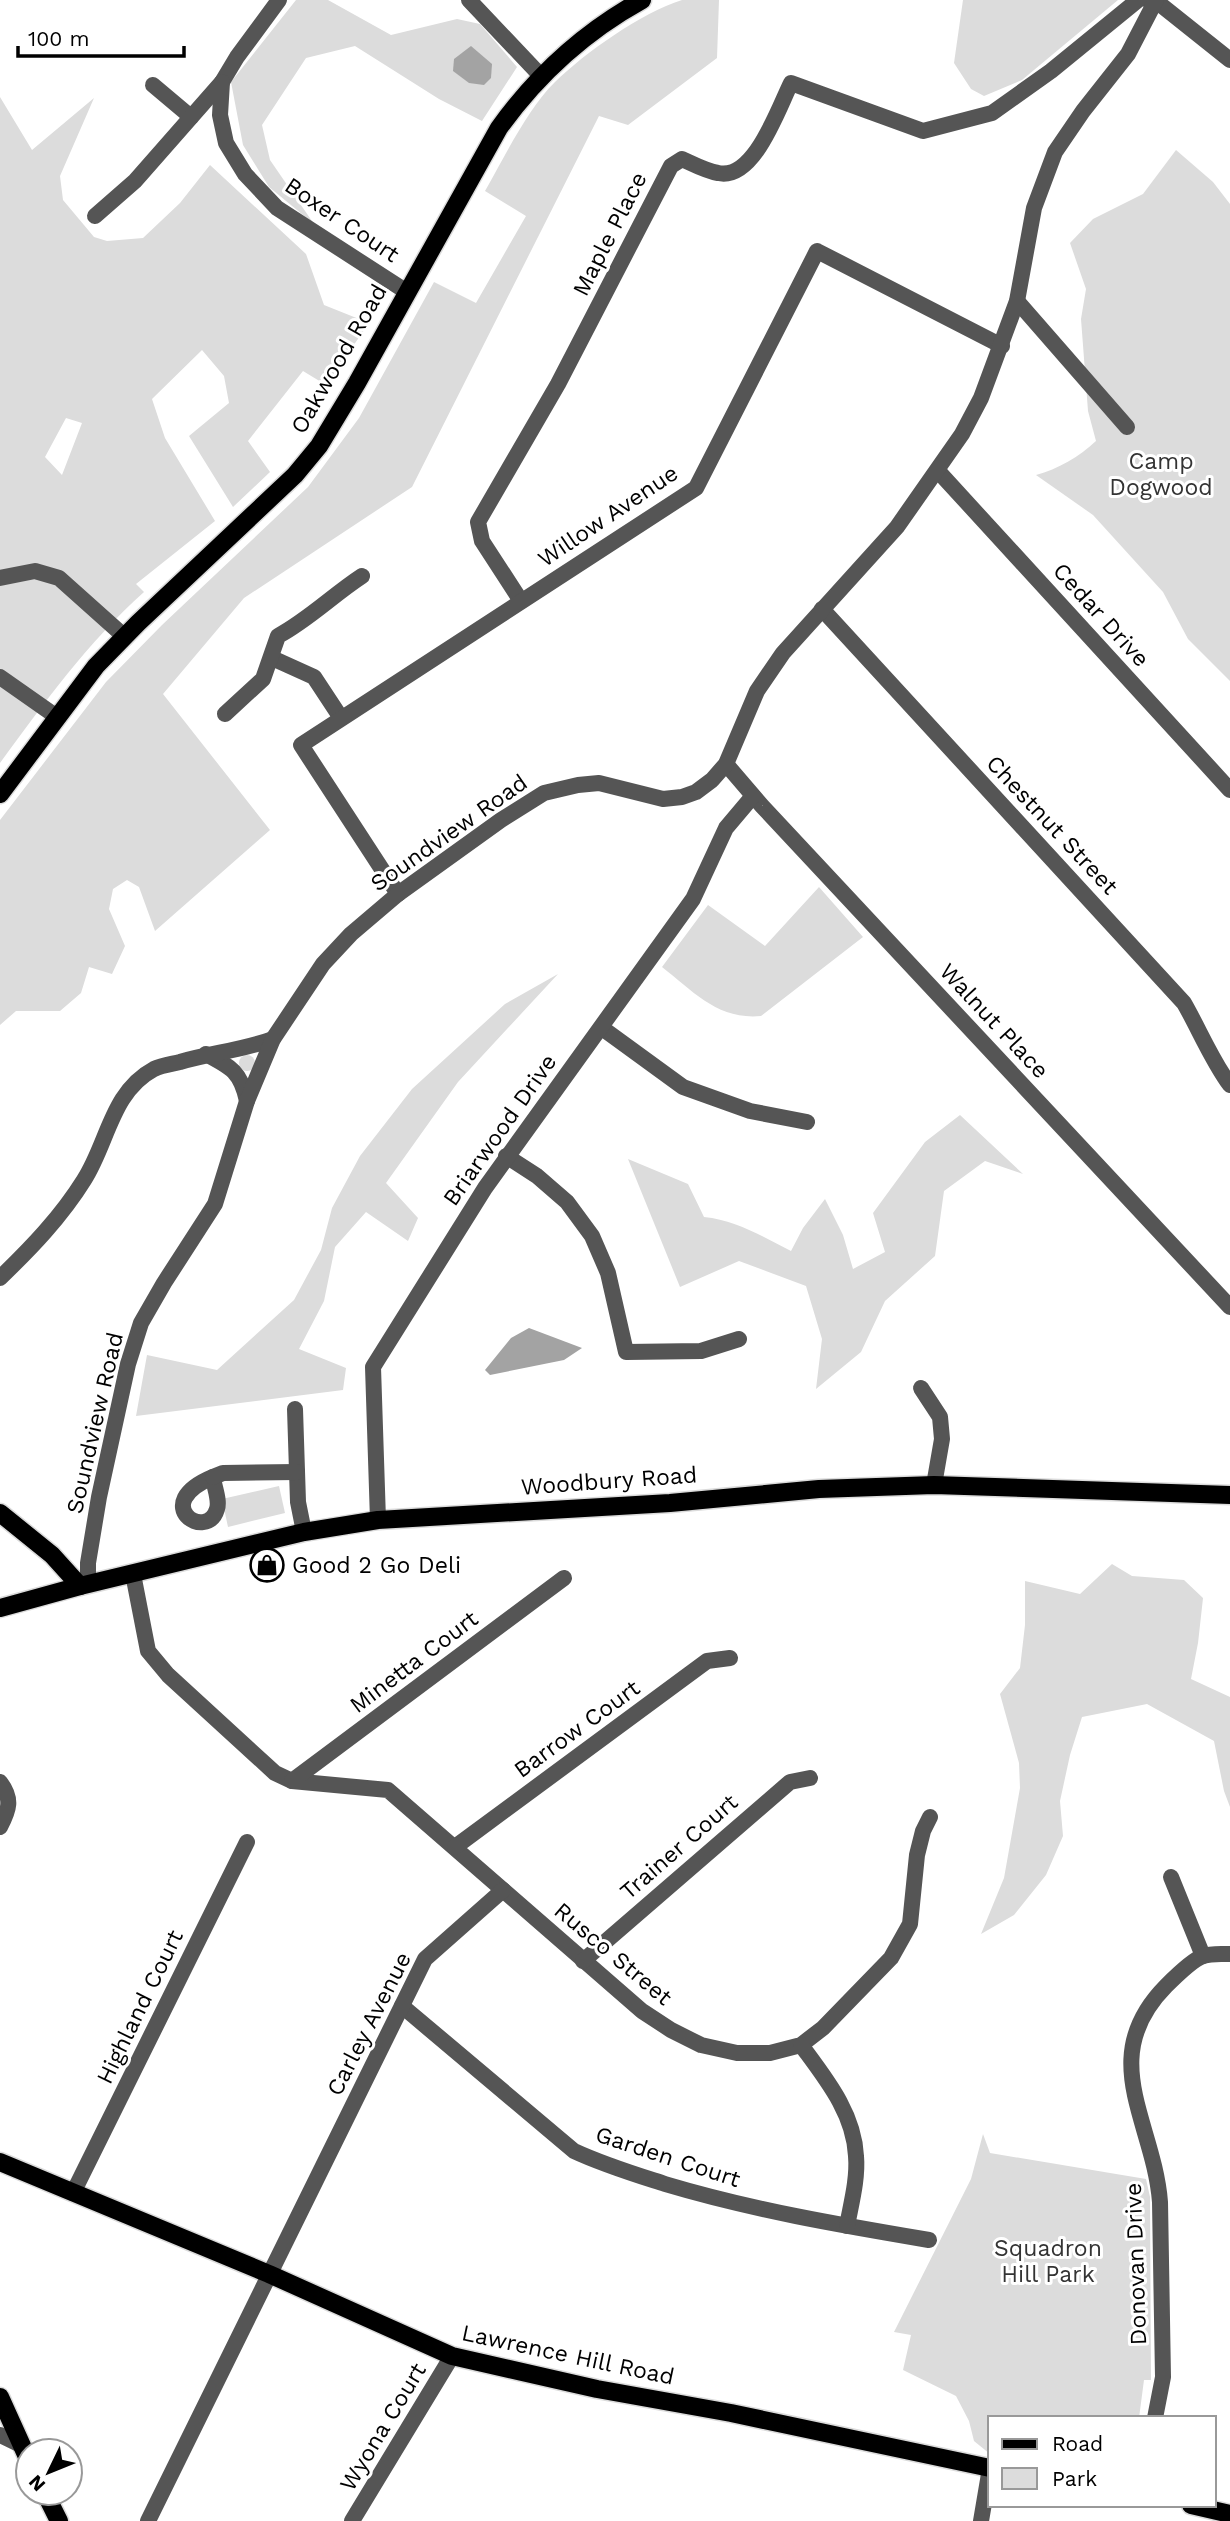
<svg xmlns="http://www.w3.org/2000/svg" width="1230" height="2521" font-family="'Work Sans',sans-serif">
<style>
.green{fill:#dcdcdc;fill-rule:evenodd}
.water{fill:#a3a3a3}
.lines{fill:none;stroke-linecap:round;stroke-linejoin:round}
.major-casing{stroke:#dbdbdb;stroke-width:21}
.minor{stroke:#555;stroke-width:16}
.major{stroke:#000;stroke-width:18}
.labels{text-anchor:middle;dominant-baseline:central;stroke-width:6;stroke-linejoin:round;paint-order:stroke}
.street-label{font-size:23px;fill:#000;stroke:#fff}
.park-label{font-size:23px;fill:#333;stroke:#fff}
.poi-label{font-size:23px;fill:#000;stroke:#fff;text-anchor:start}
</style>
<rect width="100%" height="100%" fill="#fff"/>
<g class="green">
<polygon points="296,0 328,0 391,35 457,19 480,24 517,67 482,121 439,99 355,46 306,58 262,125 270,160 314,224 269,187 243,145 231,82"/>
<path d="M682,0H719L717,58L628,125L599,116L412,487L244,598L163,694L270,830L155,931L139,887L127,880L113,889L109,909L125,946L112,974L89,967L81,993L60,1011H16L0,1025V820L106,682L162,625L308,487L359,418L434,282L476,303L526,216L485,191C504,158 528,108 555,82C586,52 641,13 682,0Z"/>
<polygon points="963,0 1118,0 1022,80 984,96 971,89 954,63"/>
<path d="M0,97L32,150L94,98L60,176L63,200L94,237L107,241L143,238L180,203L210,165L306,254L324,305L369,323L326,385L303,371L248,441L270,472L233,507L189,436L229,403L224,376L202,350L152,399L165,438L215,521L136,584L144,592C88,642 44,703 0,763ZM66,418L82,423L62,475L45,457Z"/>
<path d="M1176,150L1213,182L1230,204V681L1188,639L1163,592L1093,515L1036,475C1058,469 1079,457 1096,441L1088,411L1081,319L1086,289L1070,243L1093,219L1143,194Z"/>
<path d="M819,887L863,937L761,1016C718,1020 694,992 662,967L708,905L765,946Z"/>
<polygon points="558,974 458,1082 386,1183 418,1218 408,1241 366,1212 335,1247 324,1301 299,1349 346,1368 343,1390 136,1416 147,1355 217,1370 294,1300 321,1250 332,1208 360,1156 412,1089 505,1004"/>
<circle cx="247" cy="1063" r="8"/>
<path d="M960,1115L1023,1174L985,1161L944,1191L935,1256L885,1301L861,1352L816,1389L822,1339L806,1286L739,1261L680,1287L628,1159L688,1184L704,1217C736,1220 763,1237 791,1251L803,1228L825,1199L843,1235L853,1269L885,1252L873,1213L925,1142Z"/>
<polygon points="279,1486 285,1513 228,1527 222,1499"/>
<polygon points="1112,1564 1132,1576 1184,1580 1203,1598 1198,1643 1191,1679 1230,1697 1230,1807 1224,1791 1214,1741 1147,1704 1082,1717 1070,1755 1060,1801 1063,1836 1046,1875 1014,1915 981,1934 1004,1878 1020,1788 1019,1763 1000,1694 1020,1668 1025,1625 1025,1581 1080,1594"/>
<polygon points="983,2134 990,2153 1146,2179 1150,2197 1151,2380 1144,2380 1139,2418 990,2418 990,2454 974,2441 969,2421 956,2396 903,2370 911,2335 894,2332 971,2179"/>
</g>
<g class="water">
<polygon points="471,46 492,64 491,78 484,85 469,83 453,71 454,59"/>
<polygon points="529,1328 582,1348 564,1360 490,1375 485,1370 511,1338"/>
</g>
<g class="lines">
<defs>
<g id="major">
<path d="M0,794L96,666L138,623L295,475L319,446L357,383L499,128C537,75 584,32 642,0"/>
<polyline points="0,1513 52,1555 80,1586"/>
<polyline points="0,1608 80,1586 304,1532 378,1520 670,1503 819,1489 934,1485 1230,1495"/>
<polyline points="0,2162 269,2274 452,2356 597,2389 731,2413 990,2468"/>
<polyline points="0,2397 28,2459"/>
<polyline points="45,2493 59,2521"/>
<polyline points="1191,2505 1230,2514"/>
</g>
</defs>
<use href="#major" class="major-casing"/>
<g class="minor">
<polyline points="279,0 237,57 222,82 220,115 226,143 245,174 277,208 407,292"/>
<polyline points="469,0 540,75"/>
<polyline points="1148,0 1156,1 1230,60"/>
<polyline points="153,85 191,117"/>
<polyline points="95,216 135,181 222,82"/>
<polyline points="1017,301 1127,427"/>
<polyline points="938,471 1230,790"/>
<polyline points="0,578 35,571 59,578 125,637"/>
<path d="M521,601L482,541L478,522L558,384L671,166L682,159C693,164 706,171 718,173C754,181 778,109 791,83L923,131L992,113L1051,71L1138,0"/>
<path d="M822,609L1184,1003C1199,1029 1212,1061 1230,1085"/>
<polyline points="272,658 314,677 341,718"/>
<polyline points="0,677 57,717"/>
<path d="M225,714L263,679L278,636C308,620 333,595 362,576"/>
<polyline points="726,764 762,806 1230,1307"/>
<polyline points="398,894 301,745 696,488 817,251 1002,346"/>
<polyline points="602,1028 683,1087 750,1111 807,1122"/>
<path d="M206,1054C231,1067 241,1072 247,1101"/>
<polyline points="506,1156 537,1176 567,1202 592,1236 608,1273 626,1352 701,1351 739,1339"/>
<path d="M0,1278C31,1248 61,1217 84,1180C108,1143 111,1092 154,1069C162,1065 172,1064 180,1062C211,1053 243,1050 273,1039"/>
<polyline points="921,1388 940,1417 942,1439 934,1485"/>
<polyline points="295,1409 298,1502 304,1532"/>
<path d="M213,1477C214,1487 220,1500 217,1509C207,1543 148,1504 213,1477Z"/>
<polyline points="213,1477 223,1473 297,1472"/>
<polyline points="378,1520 373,1367 485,1188 693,899 726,828 753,796"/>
<polyline points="133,1574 148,1651 168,1675 275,1773 292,1781 388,1790 642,2011 671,2030 701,2045 737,2053 770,2053 801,2045 823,2028 891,1958 910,1924 917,1855 923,1831 930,1817"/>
<polyline points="88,1584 88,1563 99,1497 128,1364 141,1323 164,1283 215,1204 247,1101 273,1039 323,964 351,934 398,894 501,820 544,793 578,785 599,783 663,799 682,797 696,792 712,780 726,764 757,691 783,653 897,527 962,434 981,398 1017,301 1034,208 1055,152 1083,111 1128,54 1156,0"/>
<polyline points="292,1781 564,1578"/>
<path d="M0,1782C13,1799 9,1810 0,1827"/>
<polyline points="455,1847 707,1661 730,1658"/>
<polyline points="1171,1877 1203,1956"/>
<polyline points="583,1961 790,1782 810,1778"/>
<path d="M402,2006L574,2151C604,2165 634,2174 665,2184C752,2210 840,2225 929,2240"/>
<path d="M801,2045C826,2079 854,2113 856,2156C858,2179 851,2204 847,2226"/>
<polyline points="73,2193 247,1842"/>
<path d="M1155,2418L1163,2377L1160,2202C1154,2122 1095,2058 1166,1986C1174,1978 1192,1960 1203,1956C1211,1953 1222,1954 1230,1954"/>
<polyline points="0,2435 21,2445"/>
<polyline points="148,2521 425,1959 503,1890"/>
<polyline points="352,2521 452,2356"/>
<polyline points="981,2521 990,2468"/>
</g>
<use href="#major" class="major"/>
</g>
<defs>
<symbol id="shop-ring" viewBox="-11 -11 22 22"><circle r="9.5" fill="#fff" stroke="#000" stroke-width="1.5"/><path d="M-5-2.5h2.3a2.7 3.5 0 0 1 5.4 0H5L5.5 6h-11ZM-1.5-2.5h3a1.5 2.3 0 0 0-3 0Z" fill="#000"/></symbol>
</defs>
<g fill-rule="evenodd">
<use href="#shop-ring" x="248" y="1546" width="38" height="38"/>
</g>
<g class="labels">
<g class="street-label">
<text transform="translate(342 220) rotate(34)">Boxer Court</text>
<text transform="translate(610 234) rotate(-63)">Maple Place</text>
<text transform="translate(339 359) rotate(-60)">Oakwood Road</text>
<text transform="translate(608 516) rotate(-34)">Willow Avenue</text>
<text transform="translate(1101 615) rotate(48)">Cedar Drive</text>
<text transform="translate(1052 825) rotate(47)">Chestnut Street</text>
<text transform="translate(449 833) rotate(-35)">Soundview Road</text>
<text transform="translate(994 1021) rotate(47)">Walnut Place</text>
<text transform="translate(500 1130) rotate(-55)">Briarwood Drive</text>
<text transform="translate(95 1423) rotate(-77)">Soundview Road</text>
<text transform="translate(609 1481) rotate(-4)">Woodbury Road</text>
<text transform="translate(414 1662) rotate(-37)">Minetta Court</text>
<text transform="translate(577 1729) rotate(-36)">Barrow Court</text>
<text transform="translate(679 1847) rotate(-41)">Trainer Court</text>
<text transform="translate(613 1954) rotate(40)">Rusco Street</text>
<text transform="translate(140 2007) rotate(-64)">Highland Court</text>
<text transform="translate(369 2024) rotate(-63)">Carley Avenue</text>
<text transform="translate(668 2157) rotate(18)">Garden Court</text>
<text transform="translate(1136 2264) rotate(-92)">Donovan Drive</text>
<text transform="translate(568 2355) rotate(12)">Lawrence Hill Road</text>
<text transform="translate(383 2427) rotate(-59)">Wyona Court</text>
</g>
<g class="park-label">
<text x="1161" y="461">Camp<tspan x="1161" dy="26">Dogwood</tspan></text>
<text x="1048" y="2248">Squadron<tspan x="1048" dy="26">Hill Park</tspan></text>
</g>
<g class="poi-label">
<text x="292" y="1565">Good 2 Go Deli</text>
</g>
</g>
<rect x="988" y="2416" width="228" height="91" fill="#ffffff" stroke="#999999" stroke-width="2"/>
<rect x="1002" y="2439" width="35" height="10" fill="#000000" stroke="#999999" stroke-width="2"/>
<text x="1052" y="2451" font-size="21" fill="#000000">Road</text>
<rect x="1002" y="2468" width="35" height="21" fill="#dcdcdc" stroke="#999999" stroke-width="2"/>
<text x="1052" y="2486" font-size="21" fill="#000000">Park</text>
<g transform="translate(49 2472) rotate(227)"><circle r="33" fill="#ffffff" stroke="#999999" stroke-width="2"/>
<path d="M0-5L12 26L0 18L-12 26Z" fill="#000000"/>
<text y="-10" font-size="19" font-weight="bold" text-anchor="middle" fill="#000000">N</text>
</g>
<path d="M18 46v10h166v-10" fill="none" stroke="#000000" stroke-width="3.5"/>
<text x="28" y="46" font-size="21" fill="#000000" stroke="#ffffff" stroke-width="5" paint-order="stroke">100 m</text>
</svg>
